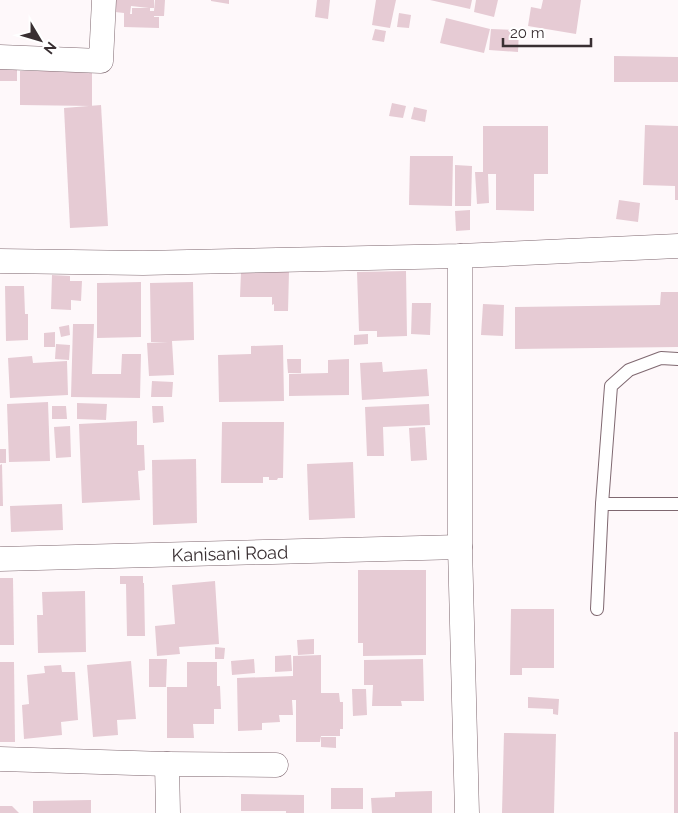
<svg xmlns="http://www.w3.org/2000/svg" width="678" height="813" font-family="Raleway,sans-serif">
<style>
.building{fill:#e6cbd4;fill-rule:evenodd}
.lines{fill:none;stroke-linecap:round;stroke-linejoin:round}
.lane-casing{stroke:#7f6870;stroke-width:14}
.street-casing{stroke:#7f6870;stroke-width:25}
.lane{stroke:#fff;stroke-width:12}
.street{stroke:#fff;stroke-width:24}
.labels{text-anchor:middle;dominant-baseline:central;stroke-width:5;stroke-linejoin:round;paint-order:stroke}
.street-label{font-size:18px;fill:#392f32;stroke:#fff}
</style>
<rect width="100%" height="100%" fill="#fef8fa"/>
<g class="building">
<path d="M116,0H154V8H150V11H154L155,0H165L164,16H154V17H159V28L124,27V13L115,12ZM131,6L149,8H132V14H130Z"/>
<polygon points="211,0 229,0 229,4 211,1"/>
<polygon points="317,0 330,0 328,19 315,17"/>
<polygon points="376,0 396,0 390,28 372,25"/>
<polygon points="430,0 472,0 470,9"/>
<polygon points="476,0 498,0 494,17 474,12"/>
<polygon points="543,0 581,0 576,34 528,26 531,7 541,9"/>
<polygon points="399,13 411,15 409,28 397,27"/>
<polygon points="446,18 490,29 484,53 440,43"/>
<polygon points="375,29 386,31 384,42 372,40"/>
<polygon points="491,29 519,30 518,52 489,50"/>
<polygon points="614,56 678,57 678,82 614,82"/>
<rect x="0" y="63" width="17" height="18"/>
<polygon points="20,71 92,71 92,106 20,105"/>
<polygon points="392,103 406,106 403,118 389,116"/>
<polygon points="101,105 108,226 70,228 64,108"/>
<polygon points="414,107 427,110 425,122 411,119"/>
<polygon points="645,125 678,126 678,200 675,200 675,186 643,185"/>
<polygon points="483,126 548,126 548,174 534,174 534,211 496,210 496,174 488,174 489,203 477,204 475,172 483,172"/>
<polygon points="410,156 453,156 452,206 409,205"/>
<polygon points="455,165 472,166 471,206 455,206"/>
<polygon points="619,200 640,203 638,222 616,219"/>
<polygon points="470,210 470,230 456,231 455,211"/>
<polygon points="406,271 407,336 377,337 377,331 359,331 357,272"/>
<polygon points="241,272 289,272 288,311 274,311 274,304 272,305 272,297 240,297"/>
<polygon points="52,275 70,276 70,281 82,281 81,301 71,300 71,310 51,309"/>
<polygon points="141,282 141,337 97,338 97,283"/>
<polygon points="193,282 194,340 172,341 174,375 149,376 147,343 168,342 151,342 150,283"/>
<polygon points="5,286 24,286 25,314 28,314 28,340 6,341"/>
<polygon points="661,292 678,292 678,347 515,349 515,307 660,305"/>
<polygon points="412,303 431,303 430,335 411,334"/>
<polygon points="483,304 504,305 503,336 481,335"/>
<polygon points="73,324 94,324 92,374 121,374 122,354 141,354 140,398 71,397"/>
<polygon points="69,325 70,335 61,337 59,327"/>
<polygon points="55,332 55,347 44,347 44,333"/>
<polygon points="368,334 368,344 354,345 354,335"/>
<polygon points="56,344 70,345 69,360 55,359"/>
<polygon points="283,345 284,401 219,402 218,355 251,354 251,346"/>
<polygon points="32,356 33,363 67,361 68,395 10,398 8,358"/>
<polygon points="287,359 301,359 301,373 288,373"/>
<polygon points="349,359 349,395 289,396 289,374 328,373 328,360"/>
<polygon points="382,362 383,372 427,369 429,396 362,400 360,363"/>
<polygon points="152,381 173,382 172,397 151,397"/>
<polygon points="48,402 50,461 9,462 7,404"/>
<polygon points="77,403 107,404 106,420 77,419"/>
<polygon points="429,404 430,425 383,427 384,456 367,456 365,407"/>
<polygon points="52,406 66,406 67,419 52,419"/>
<polygon points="152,406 163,406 164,422 153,423"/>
<polygon points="137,421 137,445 144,445 145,470 138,471 140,500 82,503 79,424"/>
<polygon points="222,422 284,422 283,478 278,478 277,480 269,480 269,477 263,477 263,483 221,483"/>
<polygon points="70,426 71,457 56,458 54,427"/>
<polygon points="425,427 427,460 411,461 409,428"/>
<rect x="0" y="449" width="6" height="14"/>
<polygon points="196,459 197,523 153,525 152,460"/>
<polygon points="353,462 355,518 309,520 307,464"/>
<polygon points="2,464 3,506 0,506 0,465"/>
<polygon points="62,504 63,530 11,532 10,506"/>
<polygon points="358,570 426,570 426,655 363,656 363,643 358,643"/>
<polygon points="120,576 143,576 143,583 144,583 145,636 127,636 126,584 120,584"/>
<polygon points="0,578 13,578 14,645 0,645"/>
<polygon points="215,581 219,644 179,647 180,654 157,656 155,626 175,624 172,585"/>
<polygon points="85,591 86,652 38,653 37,615 43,615 42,592"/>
<polygon points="511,609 554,609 554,668 522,668 522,675 510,675"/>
<polygon points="314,639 314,654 298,655 297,640"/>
<polygon points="215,647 225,648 224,659 215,659"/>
<polygon points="291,655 292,671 275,672 275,656"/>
<polygon points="321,655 321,693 339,693 340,702 343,702 343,729 340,729 340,736 321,736 320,742 296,742 296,700 292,700 293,715 279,715 280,722 262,723 262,730 238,731 237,678 293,676 293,656"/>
<polygon points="149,659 167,659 166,687 149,687"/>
<polygon points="254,659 255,673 232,675 231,661"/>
<polygon points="423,659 424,701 401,701 402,706 372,706 373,685 364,685 364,660"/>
<polygon points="131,661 136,719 117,720 118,735 93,737 87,665"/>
<polygon points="0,662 14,662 15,742 0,742"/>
<polygon points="187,662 217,662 217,686 220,686 221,709 214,709 214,724 193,724 194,738 167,738 167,687 187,687"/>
<polygon points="61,665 62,672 75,672 78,720 61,722 62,735 24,739 22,705 29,704 27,675 45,673 44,666"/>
<polygon points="352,689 366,689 367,715 353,716"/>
<polygon points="528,697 559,699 558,715 553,714 553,709 528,708"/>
<rect x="674" y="732" width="4" height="81"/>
<polygon points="504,733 556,734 554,813 502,813"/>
<polygon points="321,737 336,737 336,748 321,747"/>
<rect x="331" y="788" width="32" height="21"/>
<polygon points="432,791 432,813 372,813 371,798 395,797 395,792"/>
<polygon points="241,794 304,795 304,813 286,813 286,811 241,811"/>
<polygon points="91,800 91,813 33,813 33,801"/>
<polygon points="0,806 12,806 19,813 0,813"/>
</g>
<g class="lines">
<defs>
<g id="lane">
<polyline points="602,504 678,504"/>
<polyline points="597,609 602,504 611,386 629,370 661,358 678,359"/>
</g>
<g id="street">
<polyline points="0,57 101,61 104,0"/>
<polyline points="460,256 460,547 467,813"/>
<polyline points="0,261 143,263 460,256 678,246"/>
<path id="s1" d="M0,559L460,547"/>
<polyline points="0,759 167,764 276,765"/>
<polyline points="167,764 168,813"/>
</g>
</defs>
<use href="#lane" class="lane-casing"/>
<use href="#street" class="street-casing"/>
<use href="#lane" class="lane"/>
<use href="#street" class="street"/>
</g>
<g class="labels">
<g class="street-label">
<text stroke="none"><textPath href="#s1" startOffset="230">Kanisani Road</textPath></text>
</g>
</g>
<g transform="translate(40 40) rotate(128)" stroke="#ffffff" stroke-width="4" paint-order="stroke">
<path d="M0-4L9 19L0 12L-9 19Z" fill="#392f32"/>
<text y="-8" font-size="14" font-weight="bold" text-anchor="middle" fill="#392f32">N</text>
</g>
<path d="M503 38v8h88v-8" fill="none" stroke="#392f32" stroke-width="2.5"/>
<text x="510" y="38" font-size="15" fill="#392f32" stroke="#ffffff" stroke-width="4" paint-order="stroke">20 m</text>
</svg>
